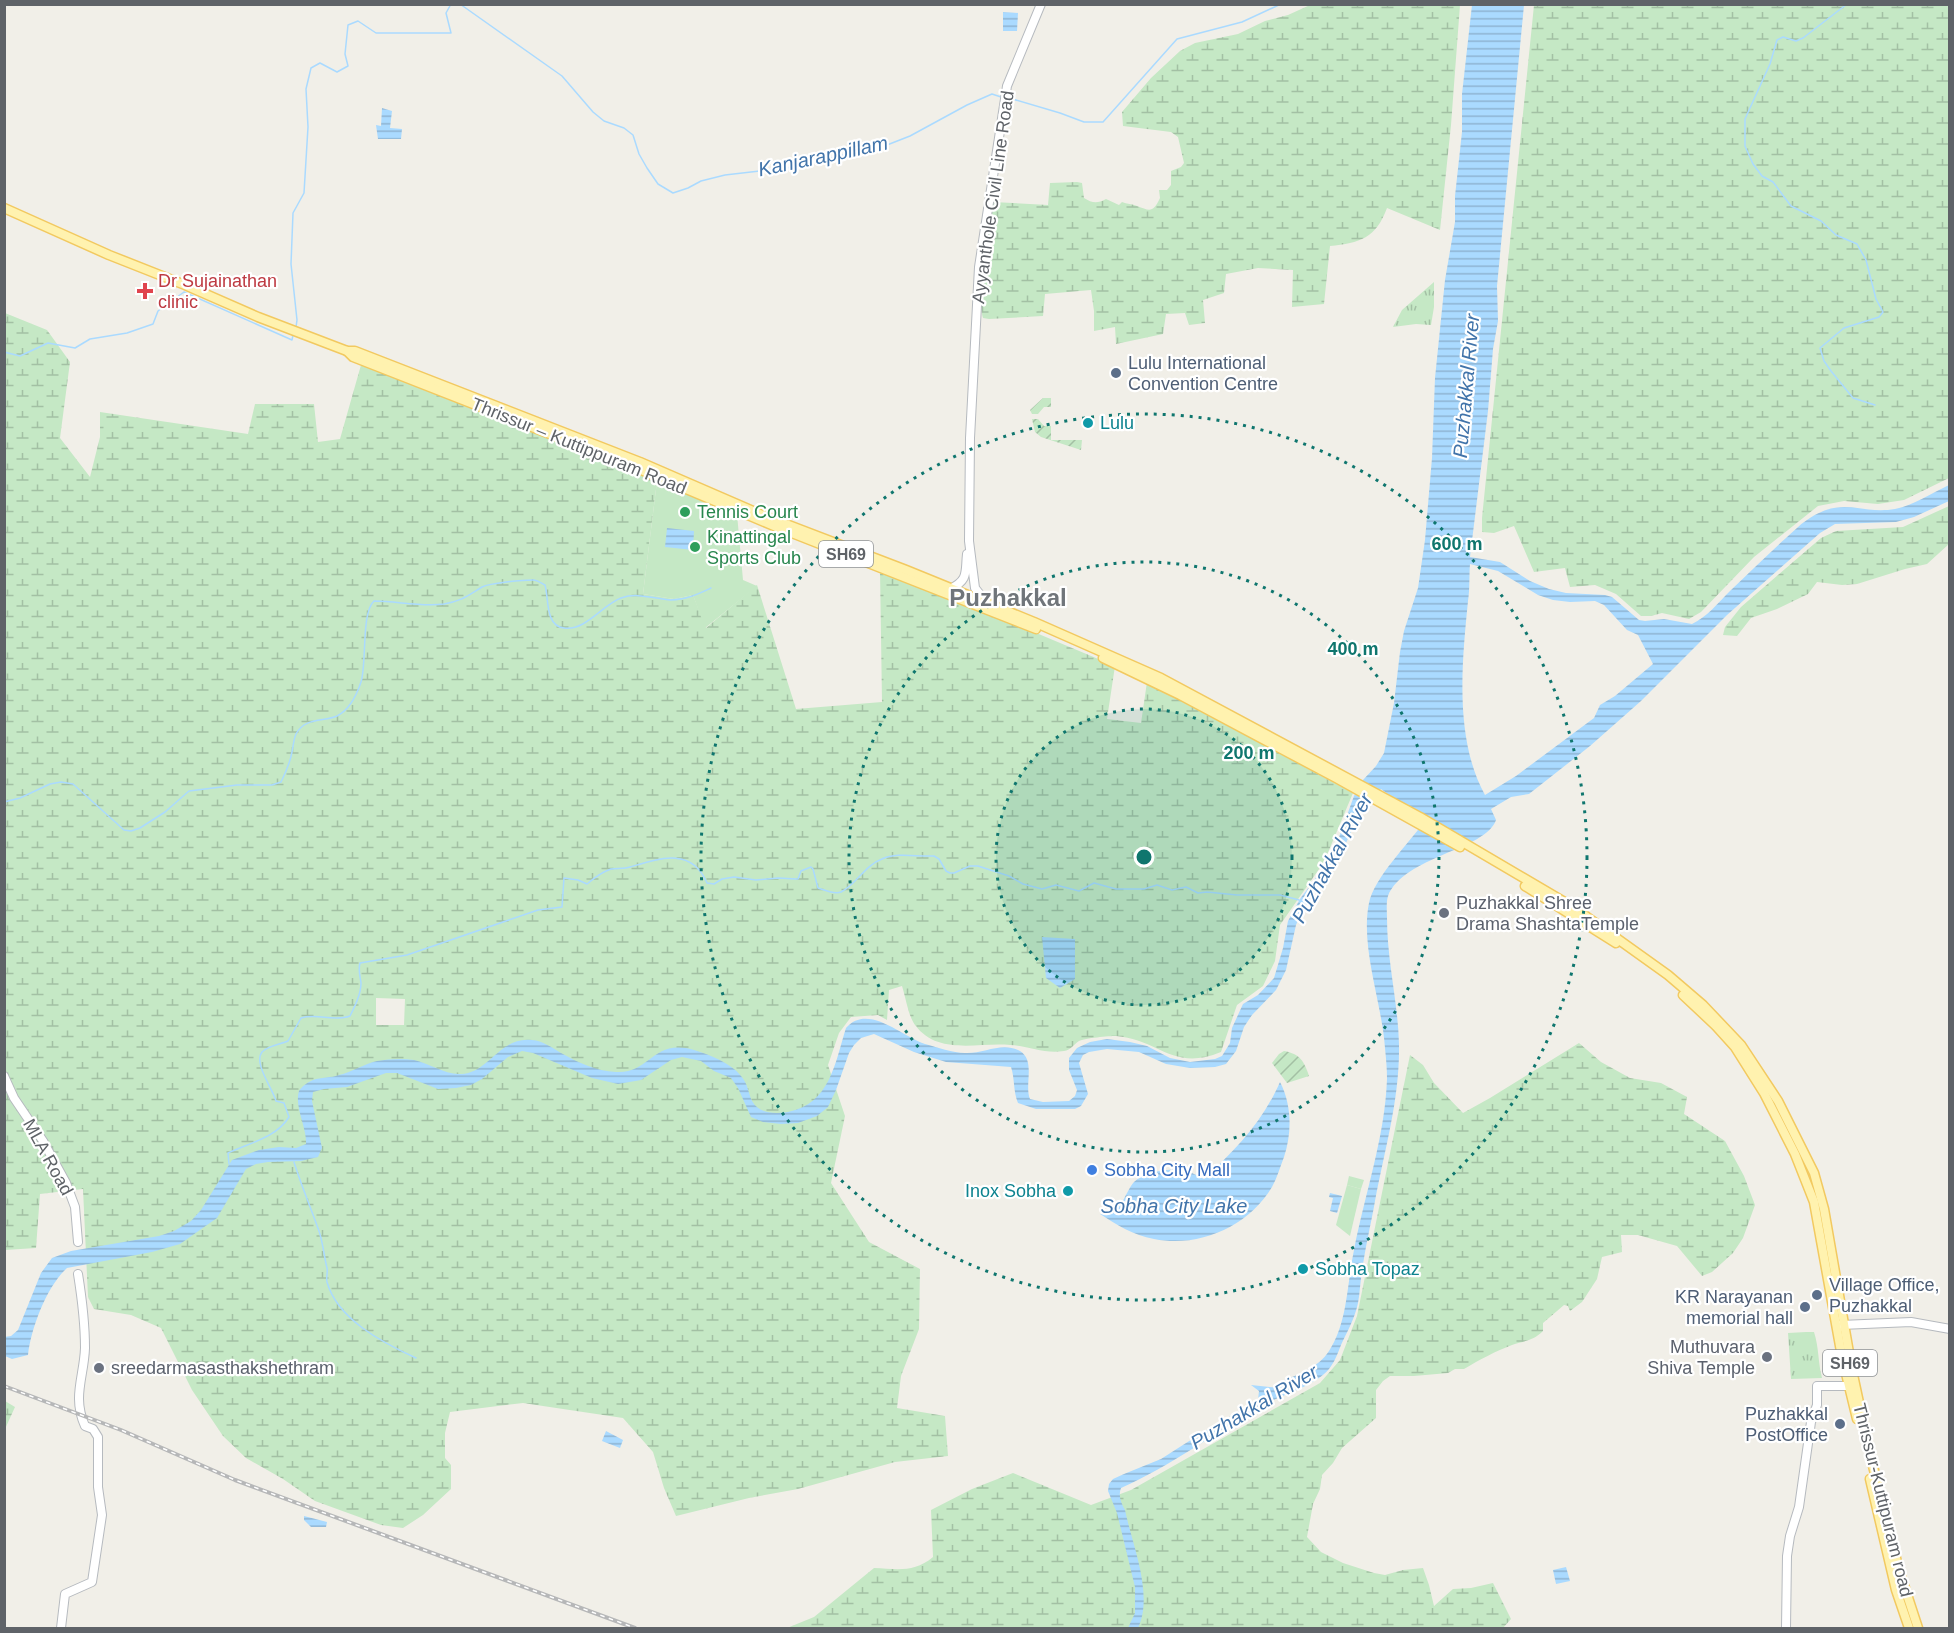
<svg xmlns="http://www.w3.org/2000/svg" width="1954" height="1633" font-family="Arial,sans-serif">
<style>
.wetland{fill:url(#wetland-marsh);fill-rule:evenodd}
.park{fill:url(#park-tufts)}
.garden{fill:url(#garden-furrows)}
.pitch{fill:#c5e8c5}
.water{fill:url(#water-rules);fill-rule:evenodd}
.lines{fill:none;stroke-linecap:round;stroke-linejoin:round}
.stream{stroke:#aadaff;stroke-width:1.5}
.secondary-casing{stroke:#b6babf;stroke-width:10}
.primary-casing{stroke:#f2c960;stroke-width:11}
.secondary{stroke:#fff;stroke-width:8}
.primary{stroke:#fff2af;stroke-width:8}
.rail-casing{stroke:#b6b7b8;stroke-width:4}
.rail{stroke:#fff;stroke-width:1.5;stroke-dasharray:4.5;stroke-linecap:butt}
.ring{fill:none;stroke:#0f766e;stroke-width:3;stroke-dasharray:3 6}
.health-dot{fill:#e0444e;stroke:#fff;stroke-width:2}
.service-dot{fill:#5c6f8a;stroke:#fff;stroke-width:2}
.culture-dot{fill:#0f9aa8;stroke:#fff;stroke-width:2}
.leisure-dot{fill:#2e9e5b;stroke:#fff;stroke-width:2}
.worship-dot{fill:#6b7280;stroke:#fff;stroke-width:2}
.shop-dot{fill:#3f7fe0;stroke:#fff;stroke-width:2}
.labels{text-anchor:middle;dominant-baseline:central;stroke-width:4.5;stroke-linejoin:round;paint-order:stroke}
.shield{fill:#fff;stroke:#8f9295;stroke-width:1.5}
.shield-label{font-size:16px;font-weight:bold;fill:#5f6368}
.street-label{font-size:18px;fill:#5f6368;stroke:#fff}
.health-label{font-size:18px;fill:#be3a42;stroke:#fff;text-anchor:start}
.service-label{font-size:18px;fill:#4e5e75;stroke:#fff;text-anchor:start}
.culture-label{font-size:18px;fill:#0d838f;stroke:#fff;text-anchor:start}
.leisure-label{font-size:18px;fill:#27864d;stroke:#fff;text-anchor:start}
.worship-label{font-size:18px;fill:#5b616d;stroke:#fff;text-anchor:start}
.shop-label{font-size:18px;fill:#366cbe;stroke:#fff;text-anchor:start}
.water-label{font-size:20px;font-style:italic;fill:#4174aa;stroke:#fff}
.district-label{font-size:24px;font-weight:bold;fill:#70757a;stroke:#fff}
.centre{fill:#0f766e;stroke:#fff;stroke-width:3}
.ring-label{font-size:18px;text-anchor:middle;font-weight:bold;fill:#0f766e;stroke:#fff;stroke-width:4.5;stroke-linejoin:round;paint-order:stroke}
</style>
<defs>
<pattern id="wetland-marsh" width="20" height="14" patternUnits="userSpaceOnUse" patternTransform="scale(1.5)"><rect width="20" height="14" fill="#c5e8c5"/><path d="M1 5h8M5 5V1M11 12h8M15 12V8" fill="none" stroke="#a3c0a4"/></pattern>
<pattern id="park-tufts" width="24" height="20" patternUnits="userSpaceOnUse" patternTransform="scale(1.5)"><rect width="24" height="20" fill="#c5e8c5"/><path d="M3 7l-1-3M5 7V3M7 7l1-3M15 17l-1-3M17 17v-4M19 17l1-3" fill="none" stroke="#a3c0a4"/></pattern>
<pattern id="garden-furrows" width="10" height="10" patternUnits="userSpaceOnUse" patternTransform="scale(1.5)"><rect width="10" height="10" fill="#c5e8c5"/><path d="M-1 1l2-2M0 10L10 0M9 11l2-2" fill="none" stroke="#a3c0a4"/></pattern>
<pattern id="water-rules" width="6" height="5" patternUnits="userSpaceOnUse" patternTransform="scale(1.5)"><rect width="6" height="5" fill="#aadaff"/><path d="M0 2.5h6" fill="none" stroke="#8eb4d2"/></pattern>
</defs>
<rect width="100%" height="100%" fill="#f1efe8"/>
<g class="wetland">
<path d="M1310,5H1460L1451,125L1440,230L1387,208C1376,238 1360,243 1330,246L1324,304L1292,307L1293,270L1258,268L1226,274L1224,293L1203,300L1205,323L1189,325L1185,313L1166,314L1163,334L1116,344L1115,327L1094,331V311L1091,290L1045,294L1043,316L989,319L983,318C980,308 981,297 988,289L985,286L983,280L988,231L993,202L1048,205L1050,183L1077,182L1082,183L1084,198C1092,203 1097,204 1106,199L1119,205L1122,202C1127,204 1132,204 1137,206C1150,211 1153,213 1160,198L1159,190H1167L1171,185V171L1181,167L1184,163L1178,137L1171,132L1123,126L1122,112L1151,78L1180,51L1195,43L1238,34L1265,21L1288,15Z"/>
<polygon points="1534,5 1949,5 1949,478 1904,500 1878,504 1844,501 1818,506 1754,557 1701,612 1689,619 1662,613 1651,616 1641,616 1616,594 1595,585 1570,587 1565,568 1534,572 1514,526 1494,533 1482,532 1482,518"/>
<path d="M5,313L47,330L70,362L60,438L90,477L100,437V412L248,434L255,404H314L318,442L340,439L361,365L657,481L643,594L674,599L693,595L706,628L757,585L796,709L882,702L880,570L962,602L1115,666L1107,719L1141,723L1147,682L1353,793L1324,862L1280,925L1275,961L1263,986L1237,1005L1221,1052C1173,1072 1158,1039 1116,1036C1109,1036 1085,1038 1079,1041C1074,1044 1071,1050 1064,1051C1043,1054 1030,1046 1010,1045C978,1042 938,1056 915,1025C908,1015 906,998 902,986L889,990L887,1020L878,1015L851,1017L839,1033L828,1065L845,1116L831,1183L869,1242L920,1269L919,1329L901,1376L897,1408L945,1416L948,1456L895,1462L798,1489L749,1498L676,1516L664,1488L653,1452L623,1418L523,1403L450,1412L445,1433V1458L451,1465V1489L423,1515L403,1528L381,1525L315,1501L283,1479L246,1458L223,1436L192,1390L161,1328L131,1315L94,1309L88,1297L83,1189L40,1194L36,1248L5,1250ZM376,998L405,999L404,1025H376Z"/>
<polygon points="1949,506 1949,544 1927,564 1905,569 1857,584 1842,585 1817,582 1808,594 1777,609 1751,618 1737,636 1723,635 1725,627 1741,607 1821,538 1836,531 1903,527"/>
<path d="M1579,1043L1601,1062L1630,1078L1661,1083L1687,1097L1684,1114L1725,1141L1744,1176L1755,1205L1743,1238L1733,1253L1712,1272L1702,1276L1677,1246L1638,1235H1621L1622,1252L1602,1257L1597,1279L1582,1302L1570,1311L1568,1306L1564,1305L1543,1323V1331C1533,1341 1524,1341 1512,1345C1496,1351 1479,1360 1464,1369H1455L1448,1373L1414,1376H1390L1383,1381L1376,1390V1418L1342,1448L1333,1463L1322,1475L1320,1489L1313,1504L1307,1537L1321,1552L1343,1563L1374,1573L1385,1575L1403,1570L1423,1568L1429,1585L1434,1606L1453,1589L1471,1588L1493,1583L1511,1619L1503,1628H787L814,1617L874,1568C897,1569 914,1573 933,1557L931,1510L972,1489L1013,1473L1091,1505L1131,1490L1320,1383L1340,1360L1357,1316L1410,1055L1423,1065L1434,1083L1463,1113L1490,1098Z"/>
<polygon points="5,1401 15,1407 5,1429"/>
</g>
<g class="park">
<polygon points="1434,282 1434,307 1431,325 1416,324 1393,327 1402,310"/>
<polygon points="1349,1176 1364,1180 1361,1189 1347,1185"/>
<path d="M1806,1332H1814C1819,1347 1818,1363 1822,1378L1791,1379L1788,1333Z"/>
</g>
<g class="garden">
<polygon points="1043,398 1051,398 1051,407 1044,407 1038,414 1032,414 1030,410"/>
<polygon points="1032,419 1038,419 1044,426 1051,426 1051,440 1082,440 1081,450 1041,437 1035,432"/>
<path d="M1284,1051C1300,1054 1304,1061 1309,1076L1287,1083L1272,1063L1279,1054Z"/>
</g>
<g class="pitch">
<polygon points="657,481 737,514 743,580 757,586 705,628 693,595 674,599 643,594"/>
<polygon points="1347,1185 1361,1189 1350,1236 1336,1225"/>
</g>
<g class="water">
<path d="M1472,5H1524L1497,286L1498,321L1493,349L1488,411L1470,557L1500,562L1530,581L1549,589L1566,593L1605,595L1612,597L1639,620L1645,621L1664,619L1692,624C1707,617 1718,603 1730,591C1749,573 1767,555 1786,538C1793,532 1799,525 1807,520C1843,495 1860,515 1895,509C1914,505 1932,493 1949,485V501L1914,517L1896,522L1835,524L1820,533L1727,615L1641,701L1590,746L1529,794L1511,797L1491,809L1496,820C1486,850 1404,856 1388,896C1386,902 1387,912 1387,918C1387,961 1398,1002 1399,1044C1400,1098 1385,1148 1375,1201C1371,1224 1365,1248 1362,1272C1360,1282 1360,1293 1358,1303C1355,1318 1347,1332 1341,1345C1338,1353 1334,1363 1329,1369C1315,1386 1281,1395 1262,1406C1214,1433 1171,1466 1121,1488C1118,1496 1121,1503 1125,1510C1132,1544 1154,1595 1138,1628H1128L1135,1613V1587L1117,1513L1108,1491L1109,1484L1113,1479L1124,1474L1161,1459L1197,1436L1258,1400L1259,1391L1251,1385L1279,1388L1280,1382C1299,1374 1318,1368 1329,1351C1348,1322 1347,1282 1354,1250C1365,1193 1385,1137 1387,1079C1387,1069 1386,1058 1385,1048C1382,1003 1360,947 1369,903C1374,878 1409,843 1425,821L1381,789L1363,805L1338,861L1319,885L1300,916L1296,925L1286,970L1276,990L1252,1015L1244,1027L1236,1051L1226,1064L1215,1067L1190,1068L1166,1064L1139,1052L1107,1049L1089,1052L1083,1055L1079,1063L1088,1094L1081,1106L1075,1109H1036L1018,1103C1013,1091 1015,1079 1011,1067L946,1062L914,1052L874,1034L861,1038L854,1045L849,1053L836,1090L828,1107L817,1116L798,1123L781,1124L763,1122L751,1117L738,1088L731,1078L714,1071L701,1061L682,1057L671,1060L641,1080L618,1084L592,1078L533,1053L522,1051L508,1057L482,1079L471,1085L456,1088L438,1089L397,1073H386L347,1087L324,1089L313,1092L312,1101L322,1148L318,1157L301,1161L268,1162L256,1164L246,1169L217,1218L180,1244L152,1252L67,1268C47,1286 31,1328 28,1355L12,1359L5,1356L4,1337L11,1336L18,1330L41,1273L52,1258L71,1251L159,1236L174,1231L191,1221L201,1210L232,1160L259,1150L279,1147L296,1148L306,1144C307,1128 294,1106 299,1091C301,1087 308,1082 313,1080C321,1077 331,1078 339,1075C352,1072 364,1064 377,1061C389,1059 402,1058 414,1060C429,1063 445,1075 461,1074C489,1073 500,1036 532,1040C543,1041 551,1047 561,1053C577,1062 596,1071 616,1072C651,1074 652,1038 694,1050C710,1055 731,1063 741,1076C748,1084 748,1092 752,1101C759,1114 775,1114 788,1112C830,1104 835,1063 846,1028C868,1003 901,1036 925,1044C937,1047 953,1053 965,1053C984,1054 1002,1041 1020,1051C1036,1061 1024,1085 1030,1099L1043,1102L1069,1101L1075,1096L1077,1090L1069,1070V1058L1077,1048L1090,1042L1107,1039L1130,1042L1147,1046L1170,1058L1190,1062L1215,1059L1222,1056L1230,1043L1232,1028L1243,1004L1258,995L1274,978L1283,948L1288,921L1300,899L1327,863L1338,840L1354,796L1363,780L1376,766L1384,753L1394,703L1400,652L1404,631L1418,588L1425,540L1432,458L1435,378L1445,280L1455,222V196L1462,132V94ZM1470,564L1498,571L1538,595L1553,600L1570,602L1595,601L1604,605L1627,630L1638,635L1653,664L1615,696L1600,705L1594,718L1516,776L1485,795C1454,739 1462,662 1468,601C1470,589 1469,576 1470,564Z"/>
<polygon points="1003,12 1018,13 1017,31 1003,31"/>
<polygon points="382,108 392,111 390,128 402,129 401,139 378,139 376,125 381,126"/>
<polygon points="667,528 694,531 693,550 665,547"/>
<polygon points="1042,937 1075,939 1075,979 1060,988 1046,978"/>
<path d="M1280,1082C1292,1105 1292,1133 1284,1157C1280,1167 1277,1178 1272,1187C1248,1227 1199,1248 1154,1239C1133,1235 1117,1225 1100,1214C1121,1218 1123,1195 1134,1182C1144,1172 1169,1168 1183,1170C1190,1171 1197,1176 1204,1179C1236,1149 1262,1123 1280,1082Z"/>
<polygon points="1330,1193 1342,1196 1337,1213 1330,1211 1333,1198 1329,1197"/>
<polygon points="606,1431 623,1440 620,1448 602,1441"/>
<polygon points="304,1516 327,1522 326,1527 311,1527 304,1520"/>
<polygon points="1566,1567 1570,1581 1556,1584 1553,1570"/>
</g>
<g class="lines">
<g class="stream">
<polyline points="460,4 562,76 593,112 604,121 624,128 633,135 639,154 647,168 658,184 673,193 688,188 701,181 725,175 787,168 887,145 910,136 967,105 992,94 1001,97"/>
<polyline points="1847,4 1803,38 1796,41 1783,37 1777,40 1770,64 1745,119 1745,146 1753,164 1762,176 1773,182 1791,206 1821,221 1836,235 1857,244 1866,260 1876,299 1883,312 1879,317 1844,328 1820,348 1824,361 1831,371 1853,398 1875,405"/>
<polyline points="1009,98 1060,113 1084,122 1103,122 1177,39 1242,22 1281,4"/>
<polyline points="296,327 297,320 291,264 293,213 304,193 308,127 306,89 311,68 320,63 337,72 348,66 345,54 348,25 358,21 376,33 451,33 446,13 451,4"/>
<polyline points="4,352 20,356 48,343 75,348 90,339 127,333 153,324 158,311 184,292 292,340 293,335"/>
<path d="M4,802L20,798L50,784L61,782L73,784L124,830L131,831L140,828L165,812L189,791L237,785H272L281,782C286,772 290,763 292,752C293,747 294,738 296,734C305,717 324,722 337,716C349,710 357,694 361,682C367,663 361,613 374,601C397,601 420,607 444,604C462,601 467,596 482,587C490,583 522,580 533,580C537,580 541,583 545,585C549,599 545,626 564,628C586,631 602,605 621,598C638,592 654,599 671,600C686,600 698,594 711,588"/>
<path d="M294,1162C301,1185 311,1208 319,1231C323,1243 324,1256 327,1268C328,1272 326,1277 327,1282C337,1319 383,1343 416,1358"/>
<path d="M229,1164L228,1153C249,1143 276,1138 289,1117L284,1103L276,1101C273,1089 253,1063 262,1052C267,1046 281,1044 288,1041L301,1018C317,1013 334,1022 350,1016C355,1006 361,994 361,983C360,975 358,970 360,963L407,955L538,910L562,907L564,878L578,880L587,884C594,878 602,872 611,869C617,868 624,869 630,867C660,858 692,847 707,883L714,884L722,879L734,877L756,880L778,878L796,879H798L801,871L811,867L813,869L818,888C825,890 834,895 841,892C856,885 865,865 882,859C897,852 917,857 934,856L939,859L946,871L950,873H954L970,866H978L1009,876L1023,884L1042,889L1056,885L1079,891L1094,883L1116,889H1144L1157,885L1172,890L1186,887L1198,893L1207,892L1237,895H1280L1299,900"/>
</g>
<defs>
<g id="secondary">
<path d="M950,589C969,580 965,572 967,554"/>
<polyline points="986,602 975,588 969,541 970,438 979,267 1007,86 1041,4"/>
<polyline points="4,1076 14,1098 43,1141 66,1183 75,1207 78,1242"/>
<polyline points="1841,1325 1911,1322 1950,1329"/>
<path d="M61,1628L65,1594L92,1582L102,1515L98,1487V1437L93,1429L85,1426C72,1397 84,1377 85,1348C85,1323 82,1299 78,1274"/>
<polyline points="1786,1628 1787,1556 1790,1536 1799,1507 1811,1422 1817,1405 1817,1386 1849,1386"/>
</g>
<g id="primary">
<polyline points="4,208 109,255 185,285 258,317 347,351 355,351 640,462 760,514 906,570 1034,622 1161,678 1420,817 1573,907 1668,975 1703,1005 1741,1045 1778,1101 1814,1173 1824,1209 1852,1370 1870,1454 1899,1570 1918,1628"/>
<polyline points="347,351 353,357 634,467 774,526 1036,629"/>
<polyline points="1103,658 1180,695 1336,778 1460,847"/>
<polyline points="1525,886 1616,943"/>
<polyline points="1683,995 1716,1026 1735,1047 1764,1093 1795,1154 1814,1202 1842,1357 1857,1419"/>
<polyline points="1870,1479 1896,1590 1909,1628"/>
</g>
</defs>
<use href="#secondary" class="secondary-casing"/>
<use href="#primary" class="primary-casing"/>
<use href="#secondary" class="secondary"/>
<use href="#primary" class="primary"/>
<defs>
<polyline id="rail" points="4,1386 121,1430 235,1480 635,1628"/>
</defs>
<use href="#rail" class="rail-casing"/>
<use href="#rail" class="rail"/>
</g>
<circle cx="1144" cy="857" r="148" fill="#0f766e" fill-opacity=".12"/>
<g class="ring">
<circle cx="1144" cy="857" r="148"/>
<circle cx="1144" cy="857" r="295"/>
<circle cx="1144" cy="857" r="443"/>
</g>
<path class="health-dot" d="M142 282h6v6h6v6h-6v6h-6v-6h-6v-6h6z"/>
<g class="service-dot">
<circle cx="1116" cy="373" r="6"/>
<circle cx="1817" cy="1295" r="6"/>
<circle cx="1805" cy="1307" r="6"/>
<circle cx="1840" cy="1424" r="6"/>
</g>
<g class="culture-dot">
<circle cx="1088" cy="423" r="6"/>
<circle cx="1068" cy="1191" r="6"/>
<circle cx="1303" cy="1269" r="6"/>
</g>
<g class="leisure-dot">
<circle cx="685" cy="512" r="6"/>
<circle cx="695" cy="547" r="6"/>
</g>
<g class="worship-dot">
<circle cx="1444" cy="913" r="6"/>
<circle cx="1767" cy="1357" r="6"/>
<circle cx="99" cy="1368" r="6"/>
</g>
<circle class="shop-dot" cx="1092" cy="1170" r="6"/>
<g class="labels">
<g class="shield">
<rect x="819" y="541" width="54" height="26" rx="4.5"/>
<rect x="1823" y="1350" width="54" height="26" rx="4.5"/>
</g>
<g class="shield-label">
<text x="846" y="554">SH69</text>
<text x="1850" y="1363">SH69</text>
</g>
<g class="street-label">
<text transform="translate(993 197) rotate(-82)">Ayyanthole Civil Line Road</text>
<text transform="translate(579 446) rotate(22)">Thrissur – Kuttippuram Road</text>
<text transform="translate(48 1157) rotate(61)">MLA Road</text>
<text transform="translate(1883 1500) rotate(76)">Thrissur-Kuttipuram road</text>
</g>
<g class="health-label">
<text x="158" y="281">Dr Sujainathan<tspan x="158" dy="21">clinic</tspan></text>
</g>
<g class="service-label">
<text x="1128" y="363">Lulu International<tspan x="1128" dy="21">Convention Centre</tspan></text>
<text x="1829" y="1285">Village Office,<tspan x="1829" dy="21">Puzhakkal</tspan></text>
<text x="1793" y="1297" text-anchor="end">KR Narayanan<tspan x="1793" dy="21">memorial hall</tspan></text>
<text x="1828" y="1414" text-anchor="end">Puzhakkal<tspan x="1828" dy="21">PostOffice</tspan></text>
</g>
<g class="culture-label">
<text x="1100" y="423">Lulu</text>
<text x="1056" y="1191" text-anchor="end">Inox Sobha</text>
<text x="1315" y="1269">Sobha Topaz</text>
</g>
<g class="leisure-label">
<text x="697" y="512">Tennis Court</text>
<text x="707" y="537">Kinattingal<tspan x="707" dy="21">Sports Club</tspan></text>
</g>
<g class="worship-label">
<text x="1456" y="903">Puzhakkal Shree<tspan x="1456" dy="21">Drama ShashtaTemple</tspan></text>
<text x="1755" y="1347" text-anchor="end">Muthuvara<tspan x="1755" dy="21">Shiva Temple</tspan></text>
<text x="111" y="1368">sreedarmasasthakshethram</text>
</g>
<g class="shop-label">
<text x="1104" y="1170">Sobha City Mall</text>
</g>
<g class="water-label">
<text transform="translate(823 156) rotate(-12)">Kanjarappillam</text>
<text transform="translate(1466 386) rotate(-85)">Puzhakkal River</text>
<text transform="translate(1332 858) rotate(-61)">Puzhakkal River</text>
<text x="1174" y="1206">Sobha City Lake</text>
<text transform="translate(1254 1407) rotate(-31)">Puzhakkal River</text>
</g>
<g class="district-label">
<text x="1008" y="597">Puzhakkal</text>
</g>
</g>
<circle cx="1144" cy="857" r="9" class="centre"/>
<g class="ring-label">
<text x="1457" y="550">600 m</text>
<text x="1353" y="655">400 m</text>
<text x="1249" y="759">200 m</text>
</g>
<rect width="1954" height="1633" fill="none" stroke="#5f6368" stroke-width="12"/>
</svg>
